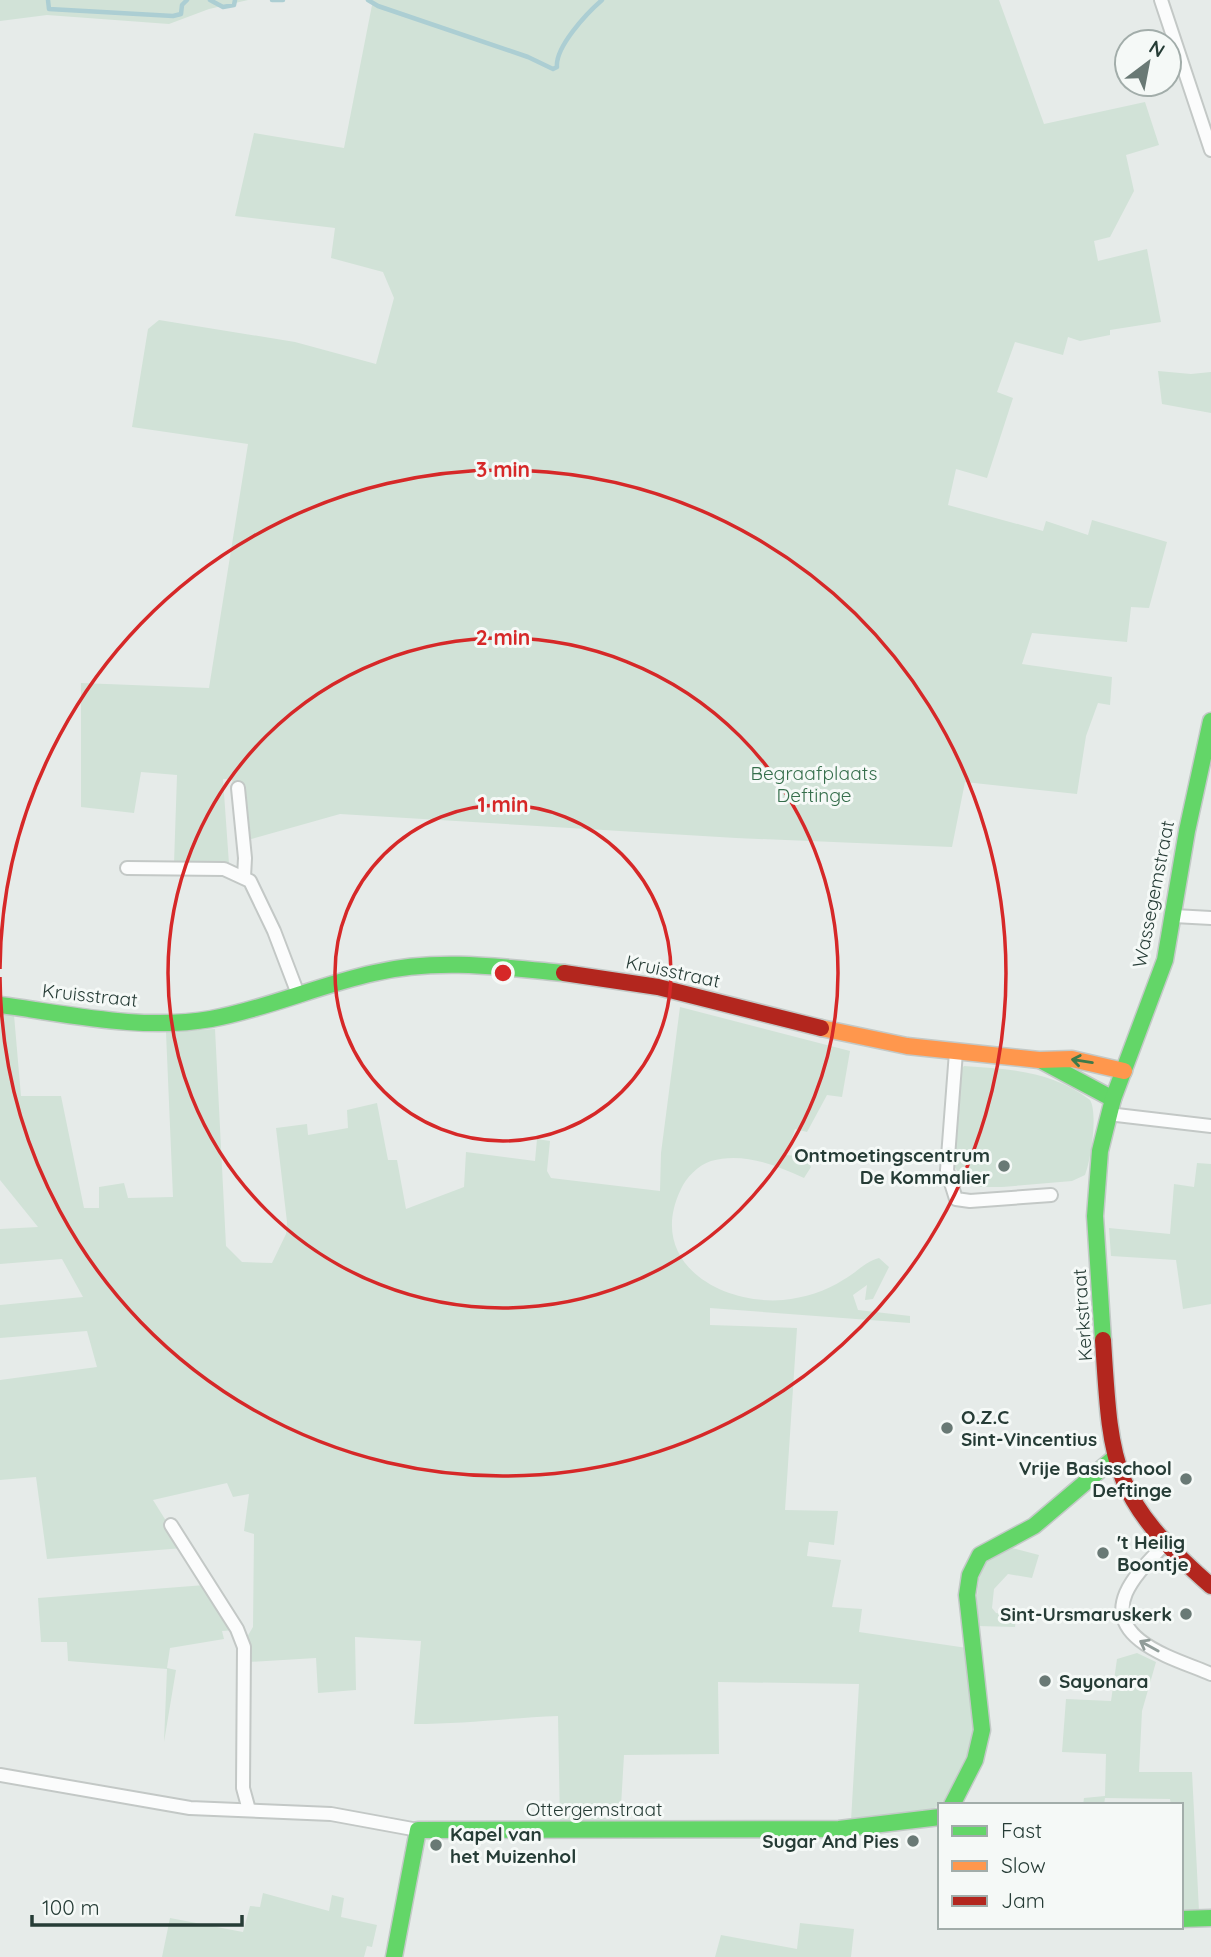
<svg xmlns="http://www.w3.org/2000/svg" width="1211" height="1957" font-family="Quicksand,sans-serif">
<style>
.green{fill:#d1e2d7}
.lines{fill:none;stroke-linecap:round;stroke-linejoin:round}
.stream{stroke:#acced3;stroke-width:4.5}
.street-casing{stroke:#c3c8c6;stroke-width:16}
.fast-casing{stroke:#c3c9c7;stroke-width:19}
.slow-casing{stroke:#c3c9c7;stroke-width:19}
.jam-casing{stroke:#c3c9c7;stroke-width:19}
.street{stroke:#fbfcfc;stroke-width:12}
.fast{stroke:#63d668;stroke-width:16}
.slow{stroke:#ff974d;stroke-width:16}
.jam{stroke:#b3261e;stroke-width:16}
.oneway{stroke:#3e7a4a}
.oneway2{stroke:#909c99}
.ring{fill:none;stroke:#d62828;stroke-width:3.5}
.poi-dot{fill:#697975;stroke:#f5f9f7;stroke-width:2.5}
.labels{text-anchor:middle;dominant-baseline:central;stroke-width:6;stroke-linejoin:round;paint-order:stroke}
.park-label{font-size:19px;fill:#356e4b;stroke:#f5f9f7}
.street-label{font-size:19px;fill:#263c36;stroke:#f5f9f7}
.poi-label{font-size:19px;font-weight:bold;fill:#263c36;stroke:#f5f9f7;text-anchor:end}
.centre{fill:#d62828;stroke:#f5f9f7;stroke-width:3.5}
.ring-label{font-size:21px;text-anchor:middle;font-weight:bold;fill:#d62828;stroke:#f5f9f7;stroke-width:6;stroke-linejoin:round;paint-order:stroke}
</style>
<rect width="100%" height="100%" fill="#e6ebe9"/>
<g class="green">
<polygon points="0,0 248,0 209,9 169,24 47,15 0,21"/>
<polygon points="373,0 999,0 1044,124 1145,102 1159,145 1126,155 1134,191 1110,237 1094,241 1098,261 1147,249 1161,322 1110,330 1110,335 1080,341 1068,337 1063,355 1015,342 997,392 1013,398 987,478 956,469 948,505 1043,531 1046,521 1088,535 1092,520 1167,542 1149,608 1131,607 1127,642 1032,633 1022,664 1112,677 1110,705 1098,703 1086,736 1077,794 965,782 952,847 736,838 340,814 244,841 232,779 223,779 229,864 174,864 177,775 141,772 134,813 81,807 81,683 209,688 248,444 132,427 148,329 159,320 295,342 376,364 394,298 383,272 331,258 335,228 235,216 254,133 344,148"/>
<polygon points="1158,371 1191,374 1211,372 1211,413 1162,404"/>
<path d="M680,1007L850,1051L842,1097L827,1095L807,1132L795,1129L786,1155L807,1157L811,1167L804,1178C776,1165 743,1152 711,1161C698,1165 686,1178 681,1189C646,1261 719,1305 783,1300C804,1298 826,1291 843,1280C856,1273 866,1261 879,1258L889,1267L873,1299L865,1300L867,1285L853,1295L858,1310L910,1316V1323L710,1308V1325L797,1328L785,1510L838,1511L834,1545L809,1542L807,1556L841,1560L832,1607L862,1609L859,1632L967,1648L977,1733L949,1797L932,1810L851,1821L859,1684L718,1682L719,1754L624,1755L620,1823L560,1824L558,1716C509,1718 463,1724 414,1724L421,1641L355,1637L356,1690L318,1693L316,1658L249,1662L247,1637L253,1627L254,1534L244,1531L249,1494L233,1497L227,1483L153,1500L183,1548L47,1559L36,1477L0,1480V1380L97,1367L87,1331L0,1338V1305L83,1297L62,1259L0,1264V1229L38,1227L0,1180V1014L14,1015L21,1096H61L84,1208H99V1187L124,1183L128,1198L173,1197L166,1032L215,1029L226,1246L242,1262L272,1263L286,1234L287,1222L276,1128L307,1124L308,1135L348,1128L347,1110L377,1103L388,1160H397L406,1209L464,1187L466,1152L535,1161L537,1139L550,1141L547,1171L551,1178L660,1191L661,1153Z"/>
<path d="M964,1066C1010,1069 1052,1071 1090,1100C1098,1113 1091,1160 1085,1175L1072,1181L1002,1187H976L962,1179L953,1164L961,1069Z"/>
<polygon points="1197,1163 1211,1164 1211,1304 1183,1309 1176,1260 1111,1256 1109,1228 1170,1234 1174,1184 1194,1187"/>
<polygon points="1012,1548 1039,1555 1032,1578 1008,1574 994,1589 992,1608 996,1613 1016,1616 1015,1627 977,1626 976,1603 981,1564 998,1551"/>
<polygon points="205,1585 235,1630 222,1631 224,1639 170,1648 167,1668 176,1670 164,1742 167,1669 68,1661 67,1642 41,1642 38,1598"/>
<polygon points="1137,1653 1156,1662 1142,1711 1139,1772 1192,1772 1199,1911 1181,1909 1181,1805 1171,1805 1170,1799 1105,1798 1104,1805 1083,1805 1084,1798 1105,1796 1106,1754 1062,1752 1066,1699 1111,1701 1117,1659"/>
<polygon points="263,1893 329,1911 332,1895 344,1898 341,1917 377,1925 372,1947 367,1946 364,1957 162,1957 170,1918 243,1932 250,1906 260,1907"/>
<polygon points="800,1923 854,1929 851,1957 715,1957 721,1935 797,1949"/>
</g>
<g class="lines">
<g class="stream">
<polyline points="48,0 49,9 173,16 181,14 182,5 187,0"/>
<polyline points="210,0 223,7 234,5 235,0"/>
<polyline points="272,0 283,0"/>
<path d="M368,0L378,6L528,57L553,69L557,67C555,47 587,13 602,0"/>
</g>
<defs>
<g id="street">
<polyline points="1161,0 1211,150"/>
<polyline points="238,788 245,858 244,877"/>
<polyline points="127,868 224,869 250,881 274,931 298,994"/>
<polyline points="1174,916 1211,918"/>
<polyline points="956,1052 947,1170 956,1199 970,1201 1051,1195"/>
<polyline points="1108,1114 1211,1126"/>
<polyline points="171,1525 237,1629 244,1647 243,1788 249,1810"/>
<path d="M1164,1545C1151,1559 1134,1575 1126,1593C1105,1642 1180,1660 1211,1674"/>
<polyline points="0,1775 190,1808 331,1814 418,1830"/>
</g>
<g id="fast">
<path d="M0,1005C69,1014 142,1031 211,1019C266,1009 319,985 374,973C437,958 501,967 564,973"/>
<polyline points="1042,1061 1113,1099"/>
<polyline points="1103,1340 1095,1216 1100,1151 1113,1099 1165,960 1187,831 1211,721"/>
<polyline points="952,1805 975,1760 982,1730 967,1595 970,1575 980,1555 1034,1526 1114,1458"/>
<polyline points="1181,1919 1211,1918"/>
<polyline points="394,1957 418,1830 839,1829 940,1817"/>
</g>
<polyline id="slow" points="821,1028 907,1046 1039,1060 1072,1059 1124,1071"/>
<g id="jam">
<polyline points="564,973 658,987 821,1028"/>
<path d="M1103,1340C1111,1467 1111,1498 1211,1586"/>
</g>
</defs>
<use href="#street" class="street-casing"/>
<use href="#fast" class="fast-casing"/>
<use href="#slow" class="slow-casing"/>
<use href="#jam" class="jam-casing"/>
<use href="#street" class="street"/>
<use href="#fast" class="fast"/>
<use href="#slow" class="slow"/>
<use href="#jam" class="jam"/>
</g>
<defs><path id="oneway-shaft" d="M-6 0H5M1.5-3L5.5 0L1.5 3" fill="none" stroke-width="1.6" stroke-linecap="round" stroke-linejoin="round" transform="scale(1.75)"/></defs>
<use class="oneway" href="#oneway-shaft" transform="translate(1082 1061) rotate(-171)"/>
<use class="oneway2" href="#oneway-shaft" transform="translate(1149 1646) rotate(-151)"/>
<g class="ring">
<circle cx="503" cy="973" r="168"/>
<circle cx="503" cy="973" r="335"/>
<path d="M0 969A503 503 0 1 1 0 977"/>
</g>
<g class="poi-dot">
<circle cx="1004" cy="1166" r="7"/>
<circle cx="947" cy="1428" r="7"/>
<circle cx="1186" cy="1479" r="7"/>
<circle cx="1103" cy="1553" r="7"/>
<circle cx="1186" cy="1614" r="7"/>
<circle cx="1045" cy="1681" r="7"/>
<circle cx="913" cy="1841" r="7"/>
<circle cx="436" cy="1845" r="7"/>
</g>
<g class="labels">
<g class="park-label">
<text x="814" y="773">Begraafplaats<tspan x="814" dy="22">Deftinge</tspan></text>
</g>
<g class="street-label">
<text transform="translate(1153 894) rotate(-79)">Wassegemstraat</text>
<text transform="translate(673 971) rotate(12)">Kruisstraat</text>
<text transform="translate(90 995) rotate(6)">Kruisstraat</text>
<text transform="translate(1082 1315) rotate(-94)">Kerkstraat</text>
<text x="594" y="1809">Ottergemstraat</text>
</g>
<g class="poi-label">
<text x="990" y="1155">Ontmoetingscentrum<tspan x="990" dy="22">De Kommalier</tspan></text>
<text x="961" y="1417" text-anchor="start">O.Z.C<tspan x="961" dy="22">Sint-Vincentius</tspan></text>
<text x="1172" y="1468">Vrije Basisschool<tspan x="1172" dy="22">Deftinge</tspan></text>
<text x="1117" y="1542" text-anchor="start">'t Heilig<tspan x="1117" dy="22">Boontje</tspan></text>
<text x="1172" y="1614">Sint-Ursmaruskerk</text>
<text x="1059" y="1681" text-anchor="start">Sayonara</text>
<text x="450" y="1834" text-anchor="start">Kapel van<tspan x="450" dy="22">het Muizenhol</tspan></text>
<text x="899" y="1841">Sugar And Pies</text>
</g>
</g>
<circle cx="503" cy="973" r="10" class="centre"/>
<g class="ring-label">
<text x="503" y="477">3 min</text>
<text x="503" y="645">2 min</text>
<text x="503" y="812">1 min</text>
</g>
<rect x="938" y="1803" width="245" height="126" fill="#f5f9f7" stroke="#a2adaa" stroke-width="2"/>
<rect x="952" y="1826" width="35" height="10" fill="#63d668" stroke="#a2adaa" stroke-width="2"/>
<text x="1001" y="1838" font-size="21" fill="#263c36">Fast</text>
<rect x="952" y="1861" width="35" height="10" fill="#ff974d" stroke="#a2adaa" stroke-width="2"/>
<text x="1001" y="1873" font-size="21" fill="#263c36">Slow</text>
<rect x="952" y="1896" width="35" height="10" fill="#b3261e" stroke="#a2adaa" stroke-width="2"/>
<text x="1001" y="1908" font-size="21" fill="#263c36">Jam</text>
<g transform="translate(1148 63) rotate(32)"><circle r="33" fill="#f5f9f7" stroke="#a2adaa" stroke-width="2"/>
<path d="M0-5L12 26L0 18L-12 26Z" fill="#697975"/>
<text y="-10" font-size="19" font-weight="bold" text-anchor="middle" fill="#263c36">N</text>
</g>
<path d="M32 1915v10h210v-10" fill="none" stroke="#263c36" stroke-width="3.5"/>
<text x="42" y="1915" font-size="21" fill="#263c36" stroke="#f5f9f7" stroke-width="5" paint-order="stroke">100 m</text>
</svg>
